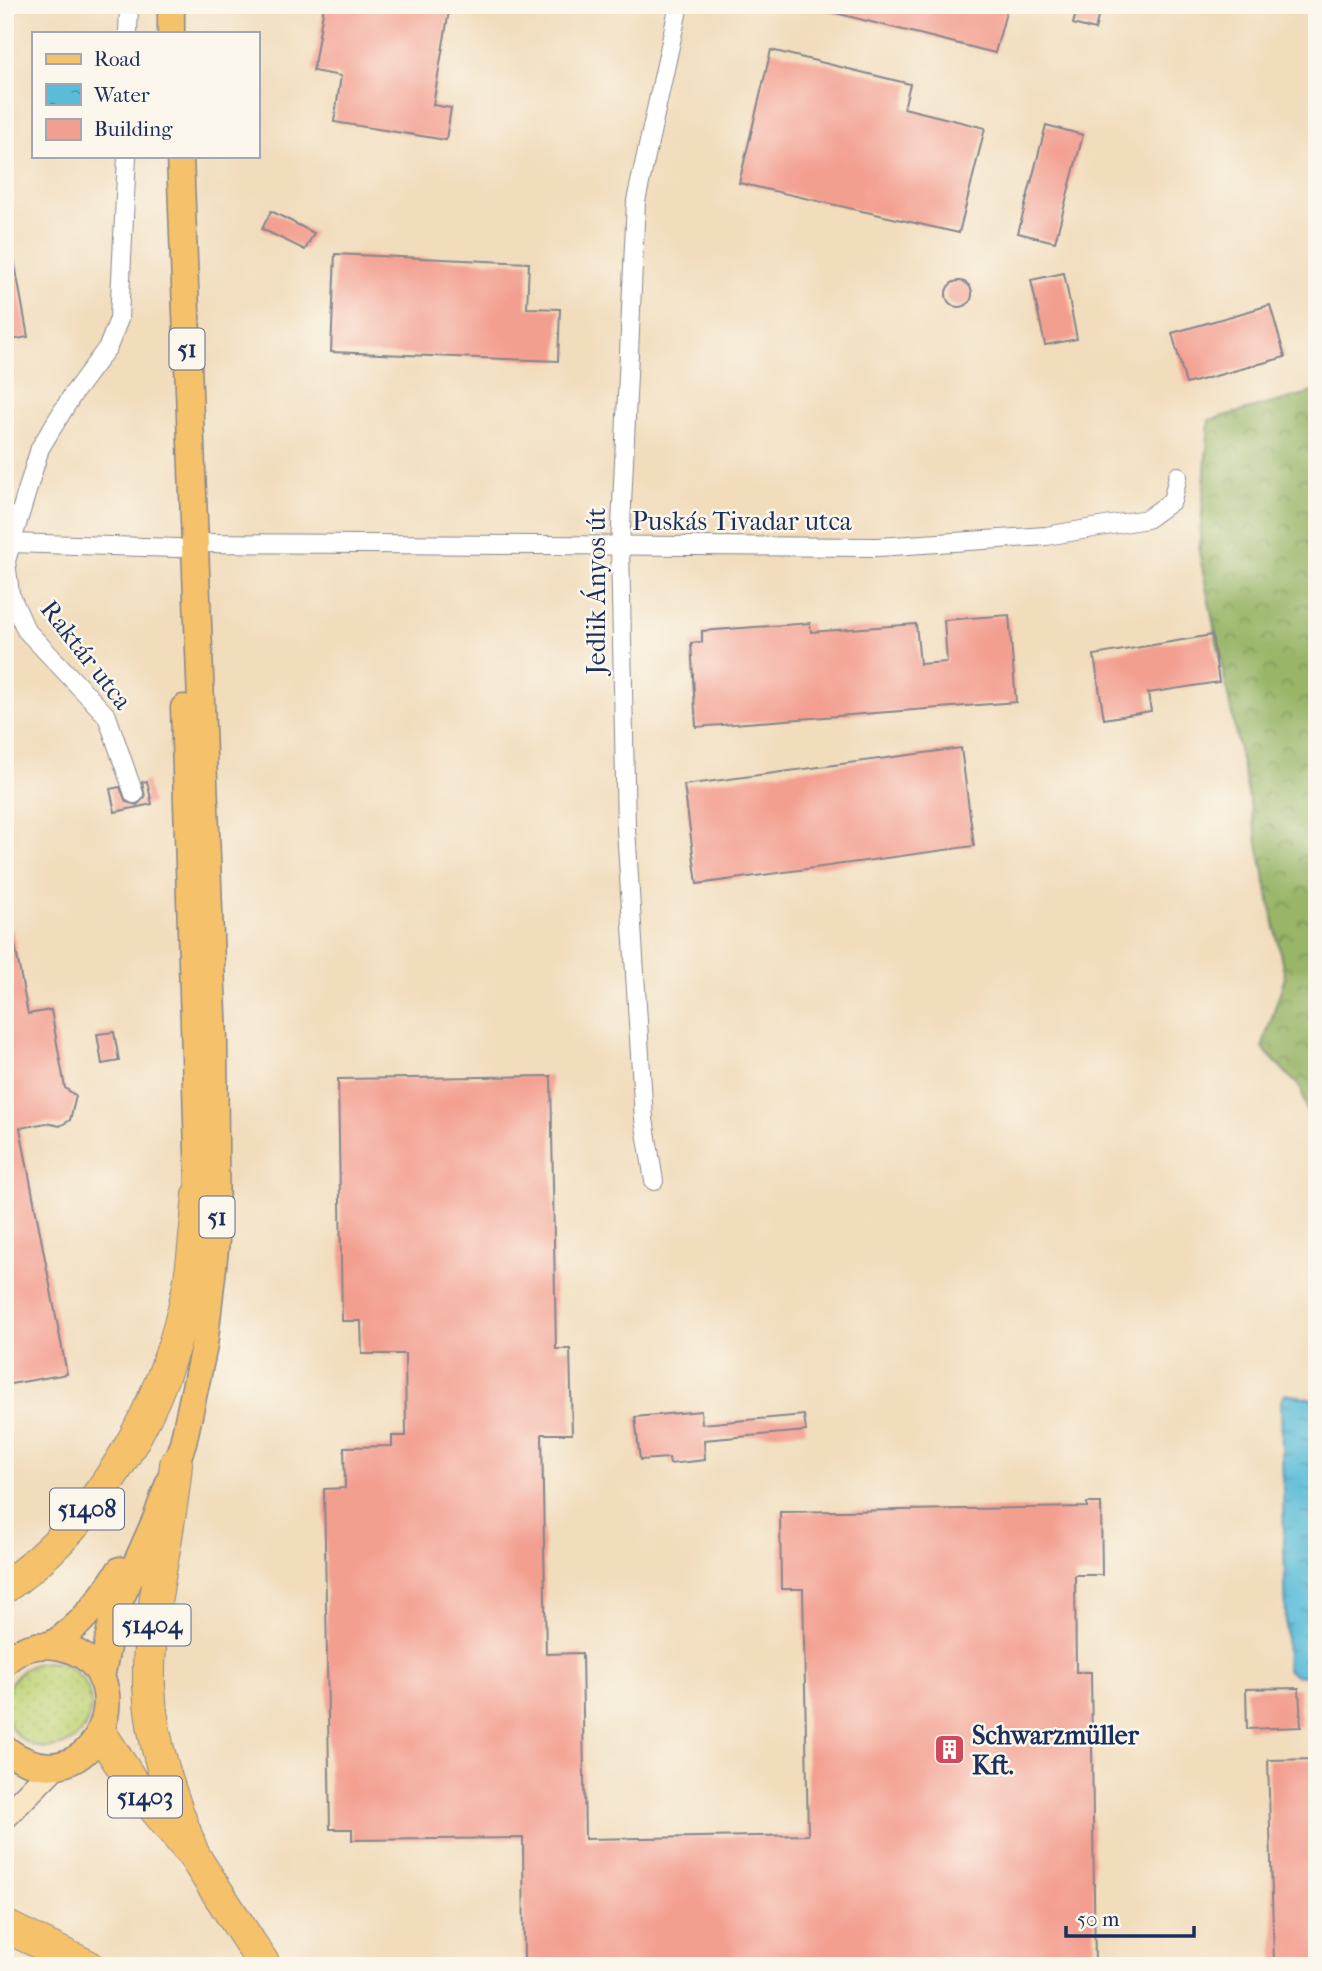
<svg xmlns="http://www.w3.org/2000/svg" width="1322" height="1971" font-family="'IM FELL French Canon',serif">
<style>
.grass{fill:url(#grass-dots);stroke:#6e816a;stroke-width:2}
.forest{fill:url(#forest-crowns);stroke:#5a7262;stroke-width:2}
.water{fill:url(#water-ripples);stroke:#3a769b;stroke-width:2}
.building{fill:#f39f90}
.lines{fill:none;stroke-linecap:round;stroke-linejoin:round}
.street-casing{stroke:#86868c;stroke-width:20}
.secondary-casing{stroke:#86868c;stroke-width:27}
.primary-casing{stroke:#86868c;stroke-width:29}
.highway-casing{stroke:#86868c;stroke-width:34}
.street{stroke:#fff;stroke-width:18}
.secondary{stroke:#fbe6c4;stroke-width:24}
.primary{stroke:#f5c16b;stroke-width:26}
.highway{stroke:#f5c16b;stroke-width:32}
.labels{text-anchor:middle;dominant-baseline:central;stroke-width:5;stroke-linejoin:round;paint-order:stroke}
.shield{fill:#fbf7ec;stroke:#5e6b89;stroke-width:2}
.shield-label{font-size:24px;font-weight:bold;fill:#1b2f5e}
.street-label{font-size:26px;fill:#1b2f5e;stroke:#fbf7ec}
.poi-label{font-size:26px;font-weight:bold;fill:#1b2f5e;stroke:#fbf7ec;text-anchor:start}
</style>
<defs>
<pattern id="grass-dots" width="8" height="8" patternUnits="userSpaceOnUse" patternTransform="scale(1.75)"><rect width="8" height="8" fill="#c0d376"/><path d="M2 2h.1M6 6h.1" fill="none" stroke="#a4b568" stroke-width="1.8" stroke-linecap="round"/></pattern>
<pattern id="forest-crowns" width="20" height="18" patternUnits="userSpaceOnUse" patternTransform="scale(1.75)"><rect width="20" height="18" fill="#98b567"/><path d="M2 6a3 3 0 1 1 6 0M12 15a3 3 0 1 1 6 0" fill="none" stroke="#7b9458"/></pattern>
<pattern id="water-ripples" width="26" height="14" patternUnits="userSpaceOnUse" patternTransform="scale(1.75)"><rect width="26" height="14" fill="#59bcd8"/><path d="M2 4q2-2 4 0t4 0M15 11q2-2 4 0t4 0" fill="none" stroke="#4999b2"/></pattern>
</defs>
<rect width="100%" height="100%" fill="#fbf7ec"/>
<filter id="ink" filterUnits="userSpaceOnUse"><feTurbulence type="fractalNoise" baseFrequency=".0143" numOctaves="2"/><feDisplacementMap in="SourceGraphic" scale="14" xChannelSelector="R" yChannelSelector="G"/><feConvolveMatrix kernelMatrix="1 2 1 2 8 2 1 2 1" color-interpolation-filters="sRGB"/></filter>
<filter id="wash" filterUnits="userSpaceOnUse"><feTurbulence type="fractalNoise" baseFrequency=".00686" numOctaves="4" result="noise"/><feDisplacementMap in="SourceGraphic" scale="28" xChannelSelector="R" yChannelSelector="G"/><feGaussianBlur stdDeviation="1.57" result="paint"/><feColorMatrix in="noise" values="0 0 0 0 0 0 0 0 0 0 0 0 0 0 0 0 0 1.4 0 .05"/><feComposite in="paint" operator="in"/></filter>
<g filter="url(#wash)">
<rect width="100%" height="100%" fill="#f1dcbb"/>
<circle class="grass" cx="48" cy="1705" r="43"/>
<polygon class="forest" points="1317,391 1317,1151 1301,1088 1262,1048 1285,977 1199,552 1209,420"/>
<polygon class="water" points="1285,1394 1310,1398 1317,1406 1317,1675 1296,1676 1287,1670 1281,1400"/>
<g id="blocks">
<g class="building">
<polygon points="324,5 450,5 433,105 451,108 446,140 334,122 341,76 313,71"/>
<polygon points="823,5 1008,5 995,53 823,10"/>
<polygon points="1078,5 1101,5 1095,30 1073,24"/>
<polygon points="771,50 910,84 904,108 985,128 959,233 739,183"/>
<polygon points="1046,125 1083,135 1055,242 1018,233"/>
<polygon points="271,211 314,233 305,250 262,229"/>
<polygon points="12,248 28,337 5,341 5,249"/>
<polygon points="335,254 529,263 527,308 560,309 558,361 331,352"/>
<polygon points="1064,273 1077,339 1045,345 1031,280"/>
<circle cx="959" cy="294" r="13"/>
<polygon points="1270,305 1285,357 1186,384 1172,333"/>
<polygon points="1009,615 1016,702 696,727 691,643 702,642 702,631 810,623 811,632 916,624 920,664 947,662 944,620"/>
<polygon points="1212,635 1219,682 1148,693 1151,711 1104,719 1094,655"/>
<polygon points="961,748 974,846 697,884 684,785"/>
<polygon points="147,781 152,804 115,812 110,789 120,787 126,802 137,805 145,797 142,782"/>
<polygon points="12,929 28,1014 51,1010 65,1088 76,1096 70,1120 60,1126 46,1123 20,1128 67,1374 5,1385 5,930"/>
<polygon points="114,1032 119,1061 102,1064 97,1034"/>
<polygon points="551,1076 556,1349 570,1349 572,1434 542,1434 546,1654 582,1653 585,1839 808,1835 803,1589 781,1589 780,1512 1087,1507 1087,1503 1101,1503 1102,1575 1075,1575 1076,1672 1091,1672 1095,1966 524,1966 523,1838 352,1840 352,1829 330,1829 324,1489 345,1488 344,1447 392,1446 392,1436 406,1436 405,1354 362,1354 361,1321 342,1321 338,1079"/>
<polygon points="701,1411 702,1424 804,1415 806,1431 704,1440 705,1460 670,1464 669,1458 640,1460 635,1417"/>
<polygon points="1299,1688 1301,1727 1247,1729 1246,1689"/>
<polygon points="1317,1759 1317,1960 1274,1961 1268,1760"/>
</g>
</g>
</g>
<g filter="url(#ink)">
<use href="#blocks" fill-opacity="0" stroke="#86868c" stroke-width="2"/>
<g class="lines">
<defs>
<g id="street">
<polyline points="128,33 129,5"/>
<polyline points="127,156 119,319 108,347 73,394 40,448 6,561 10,594 26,630 107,716 134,794"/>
<polyline points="9,543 178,548"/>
<polyline points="194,543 878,547 1046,536 1147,519 1172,501 1178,476"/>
<polyline points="654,1181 644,1119 626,828 620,548 636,201 679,5"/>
</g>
<polyline id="secondary" points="5,1817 56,1765"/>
<g id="primary">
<polyline points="171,5 171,33"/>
<polyline points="184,708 200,1215"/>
<path d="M51,1645C82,1626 100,1600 120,1570"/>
<path d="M5,1662C18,1649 37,1643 55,1646C153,1661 97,1816 5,1749"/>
<polyline points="101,1678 113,1616 156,1519 183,1443 204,1346 216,1240 214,1040 180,156"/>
</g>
<g id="highway">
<path d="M176,1464C170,1539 147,1611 149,1686C151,1746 173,1801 194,1856"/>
<path d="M5,1587C102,1518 165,1405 188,1290C194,1259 196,1226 199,1195"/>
<polyline points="101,1734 131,1780 194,1856 265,1966"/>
<polyline points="5,1926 88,1966"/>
</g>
</defs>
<use href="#street" class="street-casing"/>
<use href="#secondary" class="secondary-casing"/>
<use href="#primary" class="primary-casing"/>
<use href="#highway" class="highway-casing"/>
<use href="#street" class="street"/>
<use href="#secondary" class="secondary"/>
<use href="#primary" class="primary"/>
<use href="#highway" class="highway"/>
</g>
</g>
<defs>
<symbol id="building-square" viewBox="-11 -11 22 22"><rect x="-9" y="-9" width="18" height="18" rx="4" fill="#d1495b" stroke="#fbf7ec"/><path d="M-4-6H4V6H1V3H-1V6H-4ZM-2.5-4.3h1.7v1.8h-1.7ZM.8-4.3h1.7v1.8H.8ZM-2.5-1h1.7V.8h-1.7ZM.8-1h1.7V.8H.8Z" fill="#fff"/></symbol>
</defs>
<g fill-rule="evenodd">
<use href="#building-square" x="932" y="1732" width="35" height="35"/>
</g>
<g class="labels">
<g class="shield">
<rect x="169.5" y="328.5" width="35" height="41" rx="5"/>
<rect x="199.5" y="1196.5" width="35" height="41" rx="5"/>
<rect x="50" y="1488.5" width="74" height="41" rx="5"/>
<rect x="113.5" y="1604.5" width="77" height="41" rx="5"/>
<rect x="108" y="1776.5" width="74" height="41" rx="5"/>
</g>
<g class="shield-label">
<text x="187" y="349">51</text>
<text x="217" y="1217">51</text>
<text x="87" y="1509">51408</text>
<text x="152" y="1625">51404</text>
<text x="145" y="1797">51403</text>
</g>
<g class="street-label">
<text x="742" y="521">Puskás Tivadar utca</text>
<text transform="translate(596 591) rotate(-90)">Jedlik Ányos út</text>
<text transform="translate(86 655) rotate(52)">Raktár utca</text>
</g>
<g class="poi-label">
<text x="972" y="1735">Schwarzmüller<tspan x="972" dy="30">Kft.</tspan></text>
</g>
</g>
<rect width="1322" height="1971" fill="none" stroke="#fbf7ec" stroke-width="28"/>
<rect x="32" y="32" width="228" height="126" fill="#fbf7ec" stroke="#a1a7b3" stroke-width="2"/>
<rect x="46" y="54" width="35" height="10" fill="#f5c16b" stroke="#a1a7b3" stroke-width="2"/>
<text x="94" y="66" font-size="21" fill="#1b2f5e">Road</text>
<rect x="46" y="84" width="35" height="21" fill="url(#water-ripples)" stroke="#a1a7b3" stroke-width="2"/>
<text x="94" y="102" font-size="21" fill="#1b2f5e">Water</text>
<rect x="46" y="119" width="35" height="21" fill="#f39f90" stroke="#a1a7b3" stroke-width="2"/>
<text x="94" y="136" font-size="21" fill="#1b2f5e">Building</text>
<path d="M1066 1926v10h128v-10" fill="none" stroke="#1b2f5e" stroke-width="3.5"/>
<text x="1077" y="1926" font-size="21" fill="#1b2f5e" stroke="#fbf7ec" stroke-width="5" paint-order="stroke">50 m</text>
</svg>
